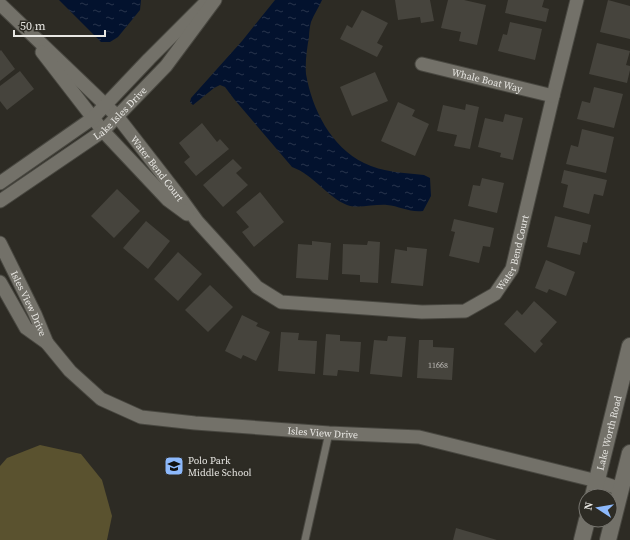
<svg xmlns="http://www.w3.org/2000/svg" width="630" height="540" font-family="'Source Serif 4',serif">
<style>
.pitch{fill:#5a522f}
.water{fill:url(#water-ripples)}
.building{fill:#46443d}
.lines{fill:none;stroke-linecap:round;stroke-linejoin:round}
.service-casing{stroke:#484740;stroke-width:9}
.minor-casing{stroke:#484740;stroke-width:15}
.tertiary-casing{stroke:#484740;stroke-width:18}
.service{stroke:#737169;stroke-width:7}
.minor{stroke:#737169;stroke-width:13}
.tertiary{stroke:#737169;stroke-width:16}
.labels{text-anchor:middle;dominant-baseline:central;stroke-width:4;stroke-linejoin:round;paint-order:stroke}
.number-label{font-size:8px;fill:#c0beba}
.street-label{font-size:10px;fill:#e8e7e3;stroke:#2d2b24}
.poi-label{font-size:10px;fill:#e8e7e3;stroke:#2d2b24;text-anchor:start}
</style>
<defs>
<pattern id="water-ripples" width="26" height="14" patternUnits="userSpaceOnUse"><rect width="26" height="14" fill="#03122e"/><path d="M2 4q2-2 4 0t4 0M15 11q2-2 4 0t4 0" fill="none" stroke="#28344c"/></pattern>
</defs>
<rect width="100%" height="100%" fill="#2d2b24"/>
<polygon class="pitch" points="40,445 81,454 102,480 112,516 107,540 0,540 0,466 7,458"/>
<g class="water">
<polygon points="59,0 141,0 140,10 118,37 110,42 101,42"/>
<path d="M275,0H322C319,7 314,14 311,22C310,26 309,32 309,37C307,48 305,62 306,74C312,109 331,147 364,163C382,172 405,173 424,175L430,178L431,196L423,211C411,213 399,206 387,205C375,204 357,209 347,205C327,197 314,175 292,167L234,99L225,87L220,85L214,88L193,105L190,102L191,98L242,41Z"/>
</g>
<g class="building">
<polygon points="395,0 430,0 434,21 421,23 420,17 398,20"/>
<polygon points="448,0 464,0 486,5 477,45 459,41 461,32 441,28"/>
<polygon points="508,0 544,0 542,7 549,9 546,22 505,13"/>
<polygon points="608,0 630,6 630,39 600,32"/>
<polygon points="362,10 388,23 377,43 383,46 377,57 340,39 347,25 352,28"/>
<polygon points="510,22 542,29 535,60 498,51 503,34 507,35"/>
<polygon points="597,43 630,51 626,65 630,66 630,70 627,83 589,74"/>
<polygon points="1,50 15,69 0,81 0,51"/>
<polygon points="20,71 34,89 7,110 0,101 0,86"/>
<polygon points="375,72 388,101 352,116 340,87"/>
<polygon points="594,87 623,94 614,128 577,119 582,101 590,103"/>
<polygon points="398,102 415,110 412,116 429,124 415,156 381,141"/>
<polygon points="466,104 479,107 470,149 454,146 457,135 437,131 443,105 465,110"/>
<polygon points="505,114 523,118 513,160 500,157 501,153 478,147 485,118 503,122"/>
<polygon points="202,123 217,142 220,139 229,149 196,176 184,162 190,157 179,143"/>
<polygon points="582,129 614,137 606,173 566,164 571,145 578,147"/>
<polygon points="233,159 242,168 236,173 248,185 223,207 203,185"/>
<polygon points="564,170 607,180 603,196 594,194 589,214 563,207 568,185 561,183"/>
<polygon points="482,178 504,183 497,213 468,206 473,185 480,186"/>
<polygon points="117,189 140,211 114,238 91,216"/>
<polygon points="260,192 284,222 254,247 242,232 249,227 236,212"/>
<polygon points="555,216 591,225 587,243 583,242 580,255 547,247"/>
<polygon points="454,219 494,228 490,247 483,246 479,263 449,256 455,232 451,231"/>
<polygon points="146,221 170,241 148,269 123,248"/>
<polygon points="312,241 331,243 328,280 296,278 298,244 312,245"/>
<polygon points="368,241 380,242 378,283 360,282 360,275 342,274 343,244 367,245"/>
<polygon points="407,247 427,249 423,286 391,283 395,249 407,251"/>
<polygon points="178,252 202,274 178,301 154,279"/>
<polygon points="546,260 575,272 566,296 549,289 547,293 535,288"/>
<polygon points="210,285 233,307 208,332 185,310"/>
<polygon points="534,301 557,322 540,341 543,344 535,353 504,324 517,310 522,315"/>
<polygon points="242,315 258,323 256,326 270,332 256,361 243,355 241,359 225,351"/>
<polygon points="281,332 299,333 298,340 317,341 315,374 278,371"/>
<polygon points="326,334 340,335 340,341 361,342 359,372 338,370 337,376 323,375"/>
<polygon points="388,336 406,337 402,377 370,374 374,340 387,341"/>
<polygon points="419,340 433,340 433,347 454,348 452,380 417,378"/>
<polygon points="456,528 497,540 453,540"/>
</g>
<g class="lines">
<defs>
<polyline id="service" points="305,540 329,433"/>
<g id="minor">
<path id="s1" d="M0,4L117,116L176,192L197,221L257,287L281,302L422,312L465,311L495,294L512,269L553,96L577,0"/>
<polyline points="42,52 103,131 168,200 187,214"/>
<path id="s2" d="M422,64L553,96"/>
<polyline points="0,183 93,118 149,59 203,5"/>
<path id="s3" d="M0,201L103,131L166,66L215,0"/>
<path id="s4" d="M0,243L35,314L47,343"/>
<path id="s5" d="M0,282L26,328L47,343L70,371L101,399L141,417L195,423L329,433L419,437L597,481L621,489"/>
</g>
<g id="tertiary">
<path id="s6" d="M593,496L630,346"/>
<polyline points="582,540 587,520"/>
<polyline points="608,540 630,453"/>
</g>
</defs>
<use href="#service" class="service-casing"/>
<use href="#minor" class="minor-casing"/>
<use href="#tertiary" class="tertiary-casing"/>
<use href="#service" class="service"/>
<use href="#minor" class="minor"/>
<use href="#tertiary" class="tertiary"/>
</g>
<defs>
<symbol id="school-square" viewBox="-11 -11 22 22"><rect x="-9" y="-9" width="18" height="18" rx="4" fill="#8db9fc" stroke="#2d2b24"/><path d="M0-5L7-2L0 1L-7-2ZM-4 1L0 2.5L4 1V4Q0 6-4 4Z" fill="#111"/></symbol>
</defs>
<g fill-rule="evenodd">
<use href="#school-square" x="163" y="455" width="22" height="22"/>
</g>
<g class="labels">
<g class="number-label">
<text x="438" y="365">11668</text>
</g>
<g class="street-label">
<text stroke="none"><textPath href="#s2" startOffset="67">Whale Boat Way</textPath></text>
<text stroke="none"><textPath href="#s3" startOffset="149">Lake Isles Drive</textPath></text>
<text stroke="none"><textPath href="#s1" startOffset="228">Water Bend Court</textPath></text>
<text stroke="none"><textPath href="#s1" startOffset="676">Water Bend Court</textPath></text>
<text stroke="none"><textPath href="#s4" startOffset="67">Isles View Drive</textPath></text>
<text stroke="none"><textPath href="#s5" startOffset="383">Isles View Drive</textPath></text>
<text stroke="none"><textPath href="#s6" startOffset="65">Lake Worth Road</textPath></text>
</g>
<g class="poi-label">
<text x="188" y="460">Polo Park<tspan x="188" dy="12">Middle School</tspan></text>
</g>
</g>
<g transform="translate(598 508) rotate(282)"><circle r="19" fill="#2d2b24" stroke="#787670"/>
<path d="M0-3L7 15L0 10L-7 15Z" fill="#8db9fc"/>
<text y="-6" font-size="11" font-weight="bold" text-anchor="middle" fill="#e8e7e3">N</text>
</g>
<path d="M14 30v6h91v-6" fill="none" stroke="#e8e7e3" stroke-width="2"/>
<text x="20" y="30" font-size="12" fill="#e8e7e3" stroke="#2d2b24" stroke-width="3" paint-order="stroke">50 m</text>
</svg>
